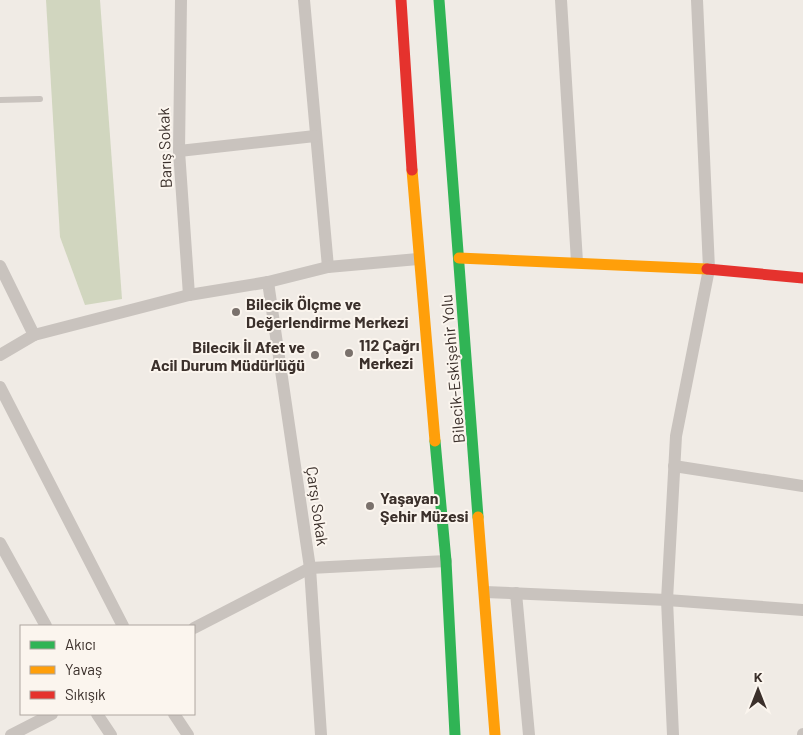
<svg xmlns="http://www.w3.org/2000/svg" width="803" height="735" font-family="Barlow,sans-serif">
<style>
.green{fill:#d1d6bf}
.lines{fill:none;stroke-linecap:round;stroke-linejoin:round}
.lane{stroke:#c9c3be;stroke-width:6}
.street{stroke:#c9c3be;stroke-width:12}
.fast{stroke:#30b455;stroke-width:11}
.slow{stroke:#ff9f0a;stroke-width:11}
.jam{stroke:#e5322d;stroke-width:11}
.poi-dot{fill:#7a716c;stroke:#fbf5ee;stroke-width:2}
.labels{text-anchor:middle;dominant-baseline:central;stroke-width:4;stroke-linejoin:round;paint-order:stroke}
.street-label{font-size:16px;fill:#3b302b;stroke:#fbf5ee}
.poi-label{font-size:16px;font-weight:bold;fill:#3b302b;stroke:#fbf5ee;text-anchor:start}
</style>
<rect width="100%" height="100%" fill="#f0ebe5"/>
<polygon class="green" points="46,0 100,0 122,299 85,305 60,237"/>
<g class="lines">
<polyline class="lane" points="0,100 40,99"/>
<g class="street">
<polyline points="181,0 179,151 189,295"/>
<polyline points="304,0 328,267"/>
<polyline points="561,0 577,262"/>
<polyline points="179,151 315,136"/>
<polyline points="0,266 34,335"/>
<polyline points="268,282 310,568 321,735"/>
<polyline points="0,355 34,335 189,295 268,282 328,267 418,259"/>
<polyline points="0,387 123,626"/>
<polyline points="674,466 803,486"/>
<polyline points="0,543 46,626"/>
<polyline points="485,592 667,600 803,610"/>
<polyline points="516,593 529,735"/>
<polyline points="194,628 310,568 446,561"/>
<polyline points="97,714 111,735"/>
<polyline points="174,714 188,735"/>
<polyline points="11,735 52,714"/>
<polyline points="673,735 667,600 676,436 709,269 697,0"/>
<polyline points="803,735 803,734"/>
</g>
<g class="fast">
<polyline points="439,0 478,517"/>
<polyline points="435,441 446,561 455,735"/>
</g>
<g class="slow">
<polyline points="412,170 435,441"/>
<polyline points="459,258 707,269"/>
<polyline points="478,517 495,735"/>
</g>
<g class="jam">
<polyline points="401,0 412,170"/>
<polyline points="707,269 803,278"/>
</g>
</g>
<g class="poi-dot">
<circle cx="236" cy="312" r="5"/>
<circle cx="349" cy="353" r="5"/>
<circle cx="315" cy="355" r="5"/>
<circle cx="370" cy="506" r="5"/>
</g>
<g class="labels">
<g class="street-label">
<text transform="translate(164 148) rotate(-92)">Barış Sokak</text>
<text transform="translate(452 369) rotate(-95)">Bilecik-Eskişehir Yolu</text>
<text transform="translate(318 506) rotate(82)">Çarşı Sokak</text>
</g>
<g class="poi-label">
<text x="246" y="303">Bilecik Ölçme ve<tspan x="246" dy="18">Değerlendirme Merkezi</tspan></text>
<text x="359" y="344">112 Çağrı<tspan x="359" dy="18">Merkezi</tspan></text>
<text x="305" y="346" text-anchor="end">Bilecik İl Afet ve<tspan x="305" dy="18">Acil Durum Müdürlüğü</tspan></text>
<text x="380" y="497">Yaşayan<tspan x="380" dy="18">Şehir Müzesi</tspan></text>
</g>
</g>
<rect x="20" y="625" width="175" height="90" fill="#fbf5ee" stroke="#aea6a0"/>
<rect x="30" y="641" width="25" height="8" fill="#30b455" stroke="#aea6a0"/>
<text x="65" y="650" font-size="15" fill="#3b302b">Akıcı</text>
<rect x="30" y="666" width="25" height="8" fill="#ff9f0a" stroke="#aea6a0"/>
<text x="65" y="675" font-size="15" fill="#3b302b">Yavaş</text>
<rect x="30" y="691" width="25" height="8" fill="#e5322d" stroke="#aea6a0"/>
<text x="65" y="700" font-size="15" fill="#3b302b">Sıkışık</text>
<g transform="translate(758 690)" stroke="#fbf5ee" stroke-width="4" paint-order="stroke">
<path d="M0-4L9 19L0 12L-9 19Z" fill="#3b302b"/>
<text y="-8" font-size="14" font-weight="bold" text-anchor="middle" fill="#3b302b">K</text>
</g>
</svg>
